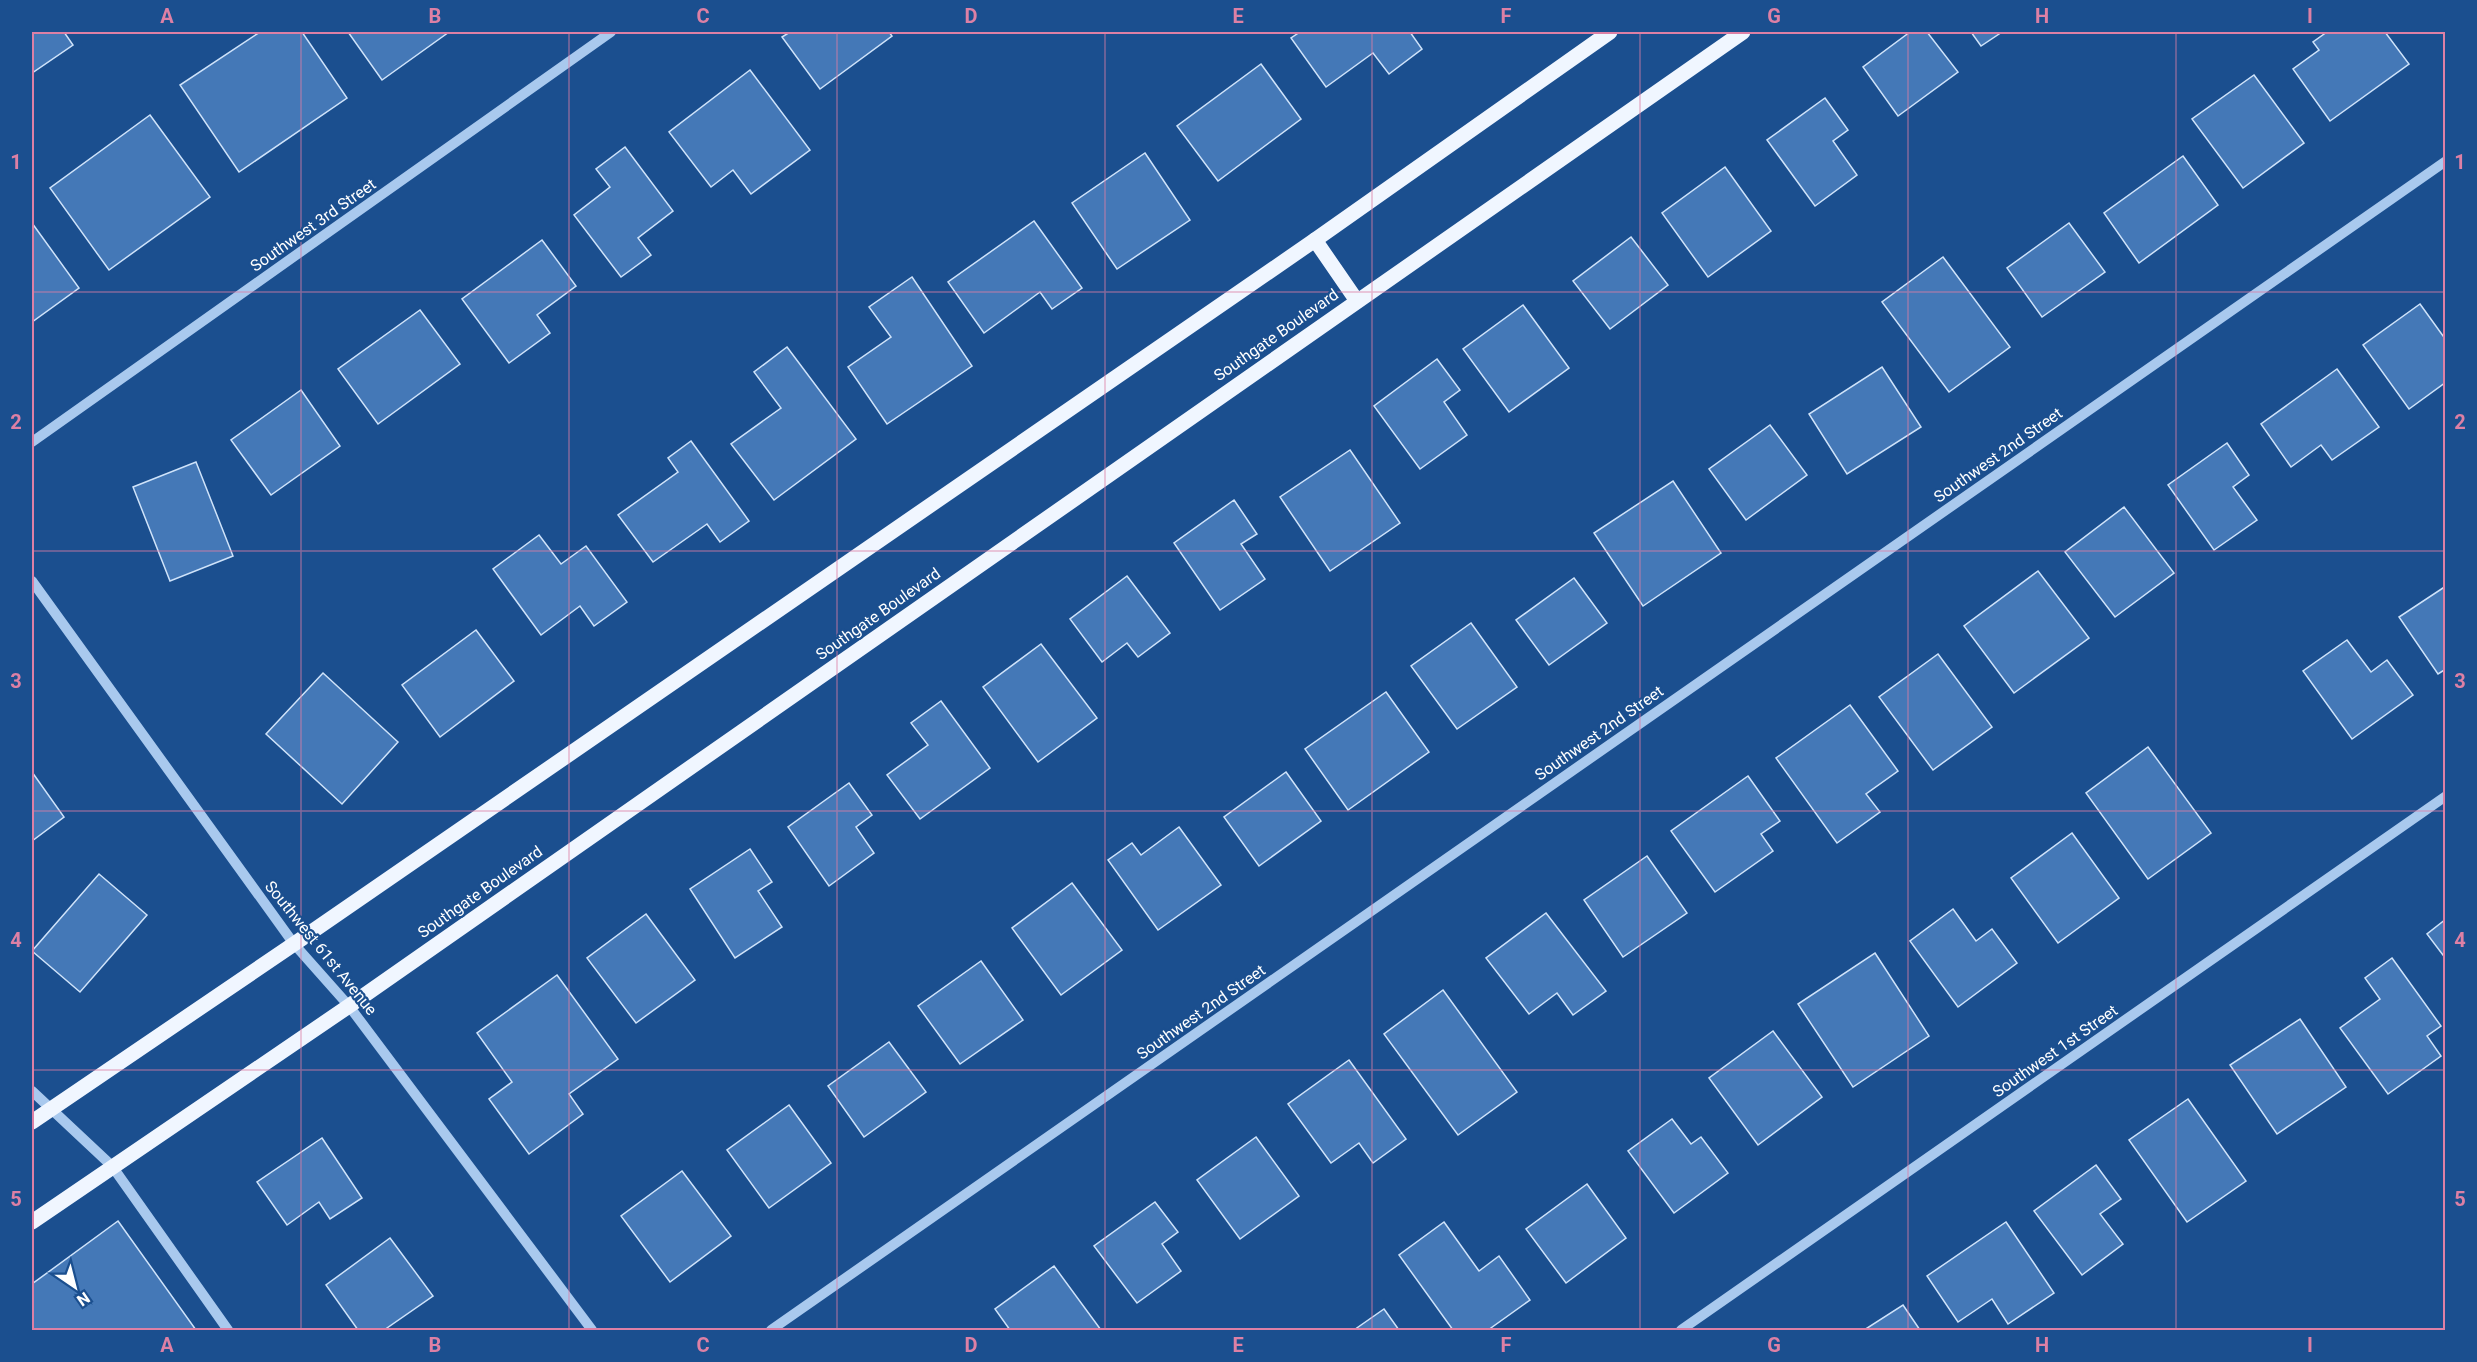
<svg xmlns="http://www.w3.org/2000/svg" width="2477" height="1362" font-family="Roboto,sans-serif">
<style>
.building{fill:#4478b7;stroke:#cfe3fa;stroke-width:1.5}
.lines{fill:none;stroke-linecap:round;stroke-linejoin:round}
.minor{stroke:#a9c9ee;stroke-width:10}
.major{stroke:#f0f6ff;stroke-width:15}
.grid{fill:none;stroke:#dd80a5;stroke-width:1.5;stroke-opacity:0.55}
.labels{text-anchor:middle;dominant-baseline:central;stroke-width:4.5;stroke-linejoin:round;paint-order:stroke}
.street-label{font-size:16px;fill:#fff;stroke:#1b4f8f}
.neatline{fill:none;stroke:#dd80a5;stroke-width:2}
.grid-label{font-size:20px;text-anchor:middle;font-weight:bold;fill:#dd80a5}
</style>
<rect width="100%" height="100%" fill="#1b4f8f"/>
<g class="building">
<polygon points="32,32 64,32 73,45 32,73"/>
<polygon points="260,32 302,32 347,98 239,172 180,85"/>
<polygon points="348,32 449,32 382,80"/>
<polygon points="790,32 889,32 892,36 820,89 782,37"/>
<polygon points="1300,32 1410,32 1422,49 1389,74 1373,53 1326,87 1291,38"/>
<polygon points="1910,32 1927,32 1958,72 1898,116 1863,67"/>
<polygon points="1971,32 2002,32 1981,46"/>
<polygon points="2327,32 2385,32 2409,64 2330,121 2293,69 2319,50 2313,42"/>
<polygon points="1261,64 1301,119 1218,181 1177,126"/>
<polygon points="750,70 810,150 751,194 733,170 711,187 669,132"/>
<polygon points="2254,75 2304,143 2243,188 2192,119"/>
<polygon points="1825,98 1848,130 1833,141 1857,175 1815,206 1767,140"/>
<polygon points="150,115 210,197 109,270 50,188"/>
<polygon points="625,147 673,211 638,238 651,255 621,277 574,215 610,187 596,169"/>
<polygon points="1145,153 1190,220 1117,269 1072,203"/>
<polygon points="2183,156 2218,205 2139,263 2104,213"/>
<polygon points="1725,167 1771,231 1708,277 1662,213"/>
<polygon points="1034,221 1082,288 1052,309 1040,292 984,333 948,282"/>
<polygon points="32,223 79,288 32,322"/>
<polygon points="2069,223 2105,272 2042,317 2007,268"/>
<polygon points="1631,237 1668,285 1610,329 1573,281"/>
<polygon points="542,240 576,286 537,315 550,333 509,363 462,299"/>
<polygon points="1943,257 2010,347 1949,392 1882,302"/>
<polygon points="912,277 972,366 887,424 848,367 891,337 869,307"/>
<polygon points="2420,304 2446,340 2446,382 2409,409 2363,345"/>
<polygon points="1523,305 1569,368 1509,412 1463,349"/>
<polygon points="420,310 460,364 378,424 338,369"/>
<polygon points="787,347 856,439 774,500 731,444 781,408 754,372"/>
<polygon points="1437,359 1460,390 1444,402 1467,435 1420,469 1374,406"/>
<polygon points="1882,367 1921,427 1847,474 1809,414"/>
<polygon points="2337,369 2379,427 2332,460 2321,445 2291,467 2261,424"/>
<polygon points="301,390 340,446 271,495 231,440"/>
<polygon points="1770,425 1807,475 1746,520 1709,469"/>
<polygon points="691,441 749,521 720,542 707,524 653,562 618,515 678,472 668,458"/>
<polygon points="2227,443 2249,475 2233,487 2257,520 2214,550 2168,485"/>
<polygon points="1350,450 1400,523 1330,571 1280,497"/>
<polygon points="196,462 233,556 170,581 133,487"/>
<polygon points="1673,481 1721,553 1643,606 1594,533"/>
<polygon points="1234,500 1257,534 1241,544 1265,579 1220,610 1174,543"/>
<polygon points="2124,507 2174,573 2115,617 2065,552"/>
<polygon points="539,535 561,564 586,546 627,602 594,626 580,606 541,635 493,569"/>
<polygon points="2038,571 2089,638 2014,693 1964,626"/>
<polygon points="1127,576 1170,633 1138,657 1127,643 1102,662 1070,619"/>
<polygon points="1574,578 1607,623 1549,665 1516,620"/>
<polygon points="2446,586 2446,669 2438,674 2399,617"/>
<polygon points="1471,623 1517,687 1457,729 1411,666"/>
<polygon points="476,630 514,681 440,737 402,685"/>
<polygon points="2347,640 2371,672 2387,660 2413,695 2352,739 2303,671"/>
<polygon points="1041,644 1097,718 1038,762 983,687"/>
<polygon points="1938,654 1992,727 1933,770 1879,697"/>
<polygon points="323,673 398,742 342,804 266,734"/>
<polygon points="1386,692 1429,752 1348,810 1305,749"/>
<polygon points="941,701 990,768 920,819 887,775 928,745 911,723"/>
<polygon points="1850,705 1898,771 1866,794 1880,812 1837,843 1776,758"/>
<polygon points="2148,747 2211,833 2148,879 2086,793"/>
<polygon points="32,772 64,817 32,841"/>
<polygon points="1286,772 1321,821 1259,866 1224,817"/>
<polygon points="1748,776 1780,821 1761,834 1773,851 1715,892 1671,831"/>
<polygon points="849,783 872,815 856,827 874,853 829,886 788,827"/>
<polygon points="1179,827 1221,885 1158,930 1108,860 1132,843 1141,855"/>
<polygon points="2072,833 2119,898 2058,943 2011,878"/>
<polygon points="750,849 772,882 758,891 782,927 735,958 690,889"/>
<polygon points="1647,856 1687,913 1623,957 1584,900"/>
<polygon points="99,874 147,915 80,992 32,951"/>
<polygon points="1072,883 1122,950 1061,995 1012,928"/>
<polygon points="1953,909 1976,941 1992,929 2017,963 1958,1007 1910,941"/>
<polygon points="1546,913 1606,991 1573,1015 1557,993 1529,1014 1486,958"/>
<polygon points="646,914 695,980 636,1023 587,958"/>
<polygon points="2446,919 2446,959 2427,934"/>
<polygon points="1875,953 1929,1036 1853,1087 1798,1004"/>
<polygon points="2392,958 2441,1026 2427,1036 2441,1056 2388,1094 2340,1028 2380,999 2365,978"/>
<polygon points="981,961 1023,1020 960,1064 918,1006"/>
<polygon points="557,975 618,1059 569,1094 583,1114 529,1154 489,1099 512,1082 477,1033"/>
<polygon points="1443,990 1517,1092 1458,1135 1384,1034"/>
<polygon points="2300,1019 2346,1087 2277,1134 2230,1065"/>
<polygon points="1773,1031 1822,1097 1758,1145 1709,1078"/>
<polygon points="889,1042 926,1092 864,1137 828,1086"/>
<polygon points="1349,1060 1406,1139 1373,1163 1359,1143 1331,1163 1288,1104"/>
<polygon points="2188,1099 2246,1181 2187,1222 2129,1140"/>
<polygon points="789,1105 831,1163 769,1208 727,1150"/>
<polygon points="1672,1119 1691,1144 1701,1137 1728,1173 1674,1213 1628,1151"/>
<polygon points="1256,1137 1299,1196 1240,1239 1197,1180"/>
<polygon points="322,1138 362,1198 330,1219 319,1202 287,1225 257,1182"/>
<polygon points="2096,1165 2121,1199 2100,1214 2123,1244 2082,1275 2034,1211"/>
<polygon points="682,1171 731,1236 670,1282 621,1216"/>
<polygon points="1587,1184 1626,1238 1566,1283 1526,1229"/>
<polygon points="1155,1202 1178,1232 1162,1244 1181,1271 1137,1303 1094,1246"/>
<polygon points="118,1221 196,1330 32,1330 32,1284"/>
<polygon points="1444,1222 1479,1271 1499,1256 1530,1300 1488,1330 1453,1330 1399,1255"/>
<polygon points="2006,1222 2054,1293 2008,1324 1992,1299 1958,1322 1927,1276"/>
<polygon points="390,1238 433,1296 384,1330 358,1330 326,1285"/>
<polygon points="1054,1266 1101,1330 1010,1330 995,1309"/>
<polygon points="1903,1305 1920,1330 1864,1330"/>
<polygon points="1384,1309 1399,1330 1354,1330"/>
</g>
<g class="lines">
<g class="minor">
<polyline points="32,442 611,32"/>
<polyline points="32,581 294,944 349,1006 592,1330"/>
<polyline points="32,1091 112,1166 228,1330"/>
<polyline points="771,1330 2446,161"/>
<polyline points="1681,1330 2446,796"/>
</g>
<g class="major">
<polyline points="1315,240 1357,301"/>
<polyline points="32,1122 294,944 1315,240 1610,32"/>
<polyline points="32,1222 349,1006 1743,32"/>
</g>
</g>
<path class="grid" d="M301,32V1330M569,32V1330M837,32V1330M1105,32V1330M1372,32V1330M1640,32V1330M1908,32V1330M2176,32V1330M32,292H2446M32,551H2446M32,811H2446M32,1070H2446"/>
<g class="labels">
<g class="street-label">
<text transform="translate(313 225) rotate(-35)">Southwest 3rd Street</text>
<text transform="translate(1276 335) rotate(-35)">Southgate Boulevard</text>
<text transform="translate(1998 455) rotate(-35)">Southwest 2nd Street</text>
<text transform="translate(878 614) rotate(-35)">Southgate Boulevard</text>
<text transform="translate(1599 733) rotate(-35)">Southwest 2nd Street</text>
<text transform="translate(480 892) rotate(-35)">Southgate Boulevard</text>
<text transform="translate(321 948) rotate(51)">Southwest 61st Avenue</text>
<text transform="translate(1201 1012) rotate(-35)">Southwest 2nd Street</text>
<text transform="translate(2055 1051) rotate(-35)">Southwest 1st Street</text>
</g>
</g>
<rect width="2477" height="1362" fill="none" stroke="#1b4f8f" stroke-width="66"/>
<g transform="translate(75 1287) rotate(145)" stroke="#1b4f8f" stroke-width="4.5" paint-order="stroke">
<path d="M0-4.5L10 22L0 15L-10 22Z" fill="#ffffff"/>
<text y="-9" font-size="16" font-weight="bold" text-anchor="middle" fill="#ffffff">N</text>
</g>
<rect x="33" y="33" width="2411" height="1296" class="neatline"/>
<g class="grid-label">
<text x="167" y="23">A</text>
<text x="435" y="23">B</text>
<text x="703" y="23">C</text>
<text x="971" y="23">D</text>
<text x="1238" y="23">E</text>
<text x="1506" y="23">F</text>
<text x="1774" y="23">G</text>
<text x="2042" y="23">H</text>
<text x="2310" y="23">I</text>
<text x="16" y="169">1</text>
<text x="2460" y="169">1</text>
<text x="16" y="429">2</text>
<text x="2460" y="429">2</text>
<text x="16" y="688">3</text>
<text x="2460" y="688">3</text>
<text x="16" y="947">4</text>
<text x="2460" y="947">4</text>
<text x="16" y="1206">5</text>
<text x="2460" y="1206">5</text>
<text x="167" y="1352">A</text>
<text x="435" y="1352">B</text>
<text x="703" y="1352">C</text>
<text x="971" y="1352">D</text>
<text x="1238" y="1352">E</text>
<text x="1506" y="1352">F</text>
<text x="1774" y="1352">G</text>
<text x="2042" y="1352">H</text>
<text x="2310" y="1352">I</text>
</g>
</svg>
